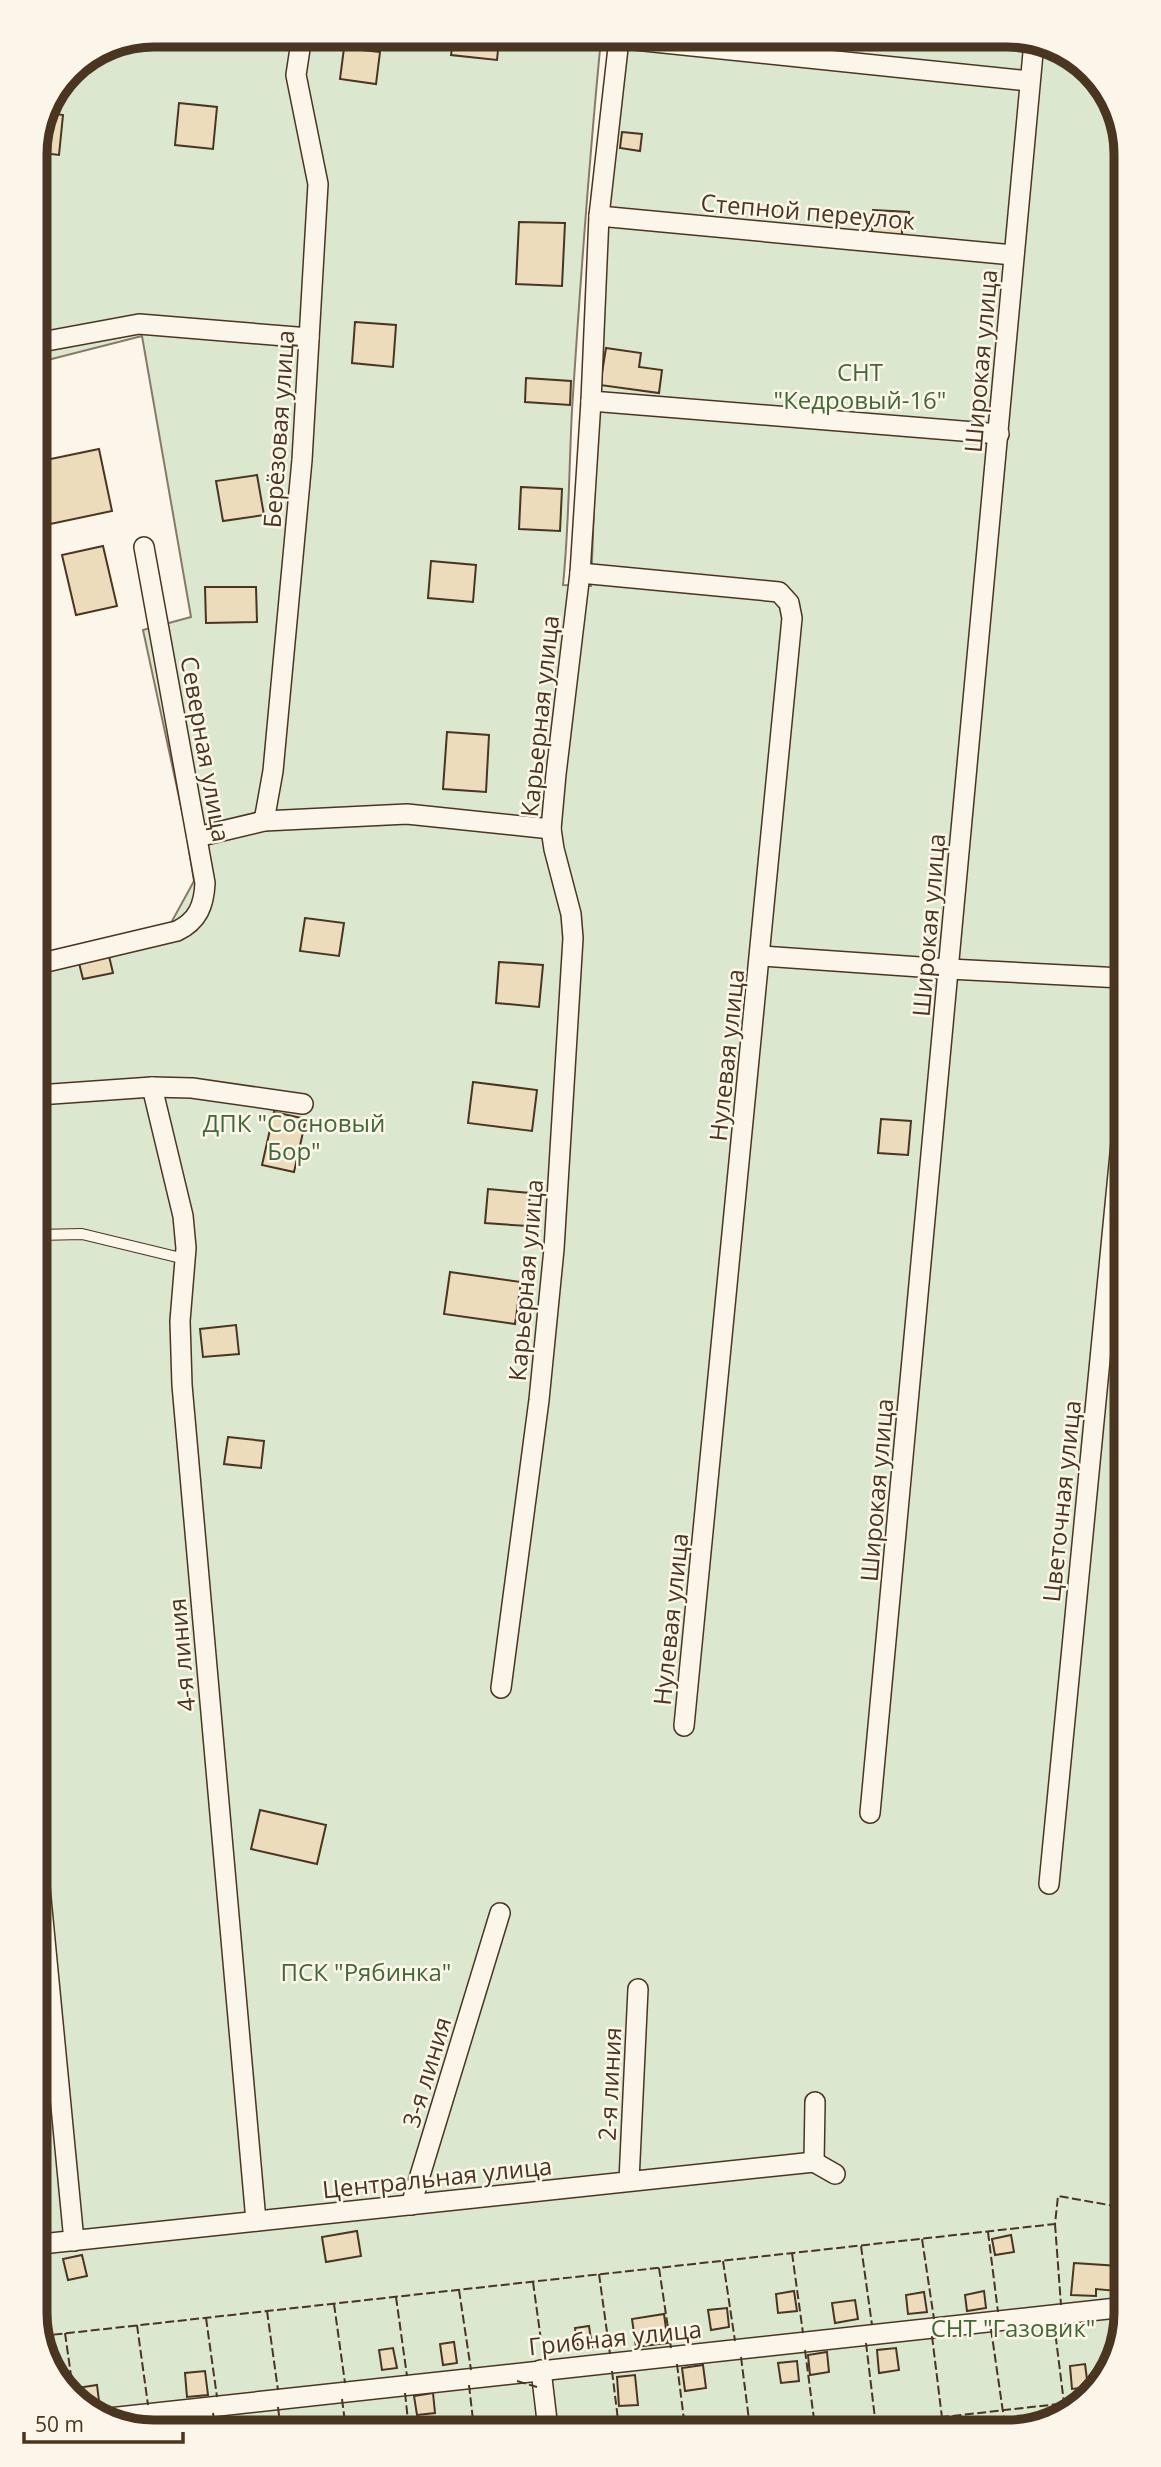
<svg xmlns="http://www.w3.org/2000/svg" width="1161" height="2467" font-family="'Open Sans',sans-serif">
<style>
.green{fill:#dce7d0;stroke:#887966;stroke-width:2}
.building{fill:#ecdcbc;stroke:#4a3520;stroke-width:2}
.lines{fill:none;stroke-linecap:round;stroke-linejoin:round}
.service-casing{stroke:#4a3520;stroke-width:12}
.minor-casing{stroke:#4a3520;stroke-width:22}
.service{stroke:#fbf6e9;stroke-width:10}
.minor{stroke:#fbf6e9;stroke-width:19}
.fence{stroke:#4a3520;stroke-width:2;stroke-dasharray:9 3.5;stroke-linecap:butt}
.labels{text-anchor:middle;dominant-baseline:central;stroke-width:5;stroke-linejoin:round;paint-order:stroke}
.street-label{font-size:24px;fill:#4a3520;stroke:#fbf6e9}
.park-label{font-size:24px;fill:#436837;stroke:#fbf6e9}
.rim{fill:none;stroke:#4a3520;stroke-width:9}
</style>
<rect width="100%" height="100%" fill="#fbf6e9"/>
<path class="green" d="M1015,35L1079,59L1120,115L1126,2313L1106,2379L1046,2426L146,2432L82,2408L41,2352L38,954L171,923L194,881L185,825L143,630L191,617L142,336L36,363L35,147L70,70L109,44L601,39C589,163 580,286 572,410C569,468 569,527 563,585L591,586L604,250L625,39Z"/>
<g class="building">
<polygon points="895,36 894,49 867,47 868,37"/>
<polygon points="499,40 497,60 451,55 453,41"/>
<polygon points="344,48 380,52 376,84 340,79"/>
<polygon points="179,103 217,107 213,149 175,145"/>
<polygon points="50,113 63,115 59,155 35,152 35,147"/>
<polygon points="622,132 642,134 640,151 620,148"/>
<polygon points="873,210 909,212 908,228 902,228 902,235 872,234"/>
<polygon points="519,222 565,223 562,286 516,284"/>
<polygon points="355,322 396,325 393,367 352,363"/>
<polygon points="606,348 641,353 639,367 662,370 659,393 600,385"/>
<polygon points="526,378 571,381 570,405 525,402"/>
<polygon points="99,449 112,511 36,527 36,462"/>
<polygon points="257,475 264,515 223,521 216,481"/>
<polygon points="521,487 562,489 560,531 519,529"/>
<polygon points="103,546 117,606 76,615 62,555"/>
<polygon points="431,561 476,565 473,602 428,598"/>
<polygon points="205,587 256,587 257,622 206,623"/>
<polygon points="447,732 489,735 486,792 443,789"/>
<polygon points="305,918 344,923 339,956 300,951"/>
<polygon points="109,956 113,973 83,979 79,963"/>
<polygon points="499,962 543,965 539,1007 496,1003"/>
<polygon points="473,1082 537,1090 532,1131 468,1123"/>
<polygon points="274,1112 306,1119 294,1172 262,1165"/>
<polygon points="881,1119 911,1121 908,1155 878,1153"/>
<polygon points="488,1189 530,1193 527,1226 485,1223"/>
<polygon points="450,1272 521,1282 515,1324 444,1314"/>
<polygon points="236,1325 239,1354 203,1357 200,1329"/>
<polygon points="228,1437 264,1441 261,1468 224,1464"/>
<polygon points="260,1810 326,1825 317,1864 251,1849"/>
<polygon points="357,2231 361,2256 326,2262 322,2237"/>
<polygon points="1011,2235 1014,2252 995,2255 992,2239"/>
<polygon points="82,2255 87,2276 68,2280 63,2259"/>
<polygon points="1074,2263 1119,2266 1117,2291 1096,2289 1096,2296 1071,2295"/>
<polygon points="794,2291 797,2311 778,2313 776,2294"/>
<polygon points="984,2291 986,2308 967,2311 965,2295"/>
<polygon points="924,2292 927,2312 908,2314 906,2295"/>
<polygon points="855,2300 858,2319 835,2323 832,2303"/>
<polygon points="727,2308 729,2327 711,2330 708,2310"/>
<polygon points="664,2314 668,2343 636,2347 632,2319"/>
<polygon points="589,2326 592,2347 578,2349 575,2328"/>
<polygon points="454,2342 457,2363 443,2365 440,2344"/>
<polygon points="393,2348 397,2368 382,2370 379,2350"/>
<polygon points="896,2348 899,2370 879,2373 877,2350"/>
<polygon points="827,2352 829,2372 810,2375 808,2355"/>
<polygon points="797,2361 799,2381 781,2383 778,2363"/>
<polygon points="1085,2364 1088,2387 1072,2389 1070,2366"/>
<polygon points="703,2365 706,2388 685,2391 682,2368"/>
<polygon points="205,2371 208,2395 187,2397 185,2373"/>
<polygon points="635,2375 638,2405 619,2406 617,2377"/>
<polygon points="97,2385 100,2409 88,2410 82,2408 78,2403 77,2388"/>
<polygon points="433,2393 435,2413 417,2415 414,2396"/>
<polygon points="234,2418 236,2431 222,2431 220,2420"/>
<polygon points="1053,2420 1046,2426 1035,2426 1035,2423"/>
</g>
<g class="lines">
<defs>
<polyline id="service" points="38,1235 82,1234 185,1259"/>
<g id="minor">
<polyline points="625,39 1029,81"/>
<polyline points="599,216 1013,255"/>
<polyline points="36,343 139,324 309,338"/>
<polyline points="591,401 999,434"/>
<polyline points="580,573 779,592 789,603 792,618 684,1726"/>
<polyline points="264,821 273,771 302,460 318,184 296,75 301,42"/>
<polyline points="197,837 264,821 407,814 551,829"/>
<polyline points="761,956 949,969 1122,978"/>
<path d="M38,964L177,931C198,921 204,905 205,883L144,547"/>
<polyline points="152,1087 183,1216 186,1248 180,1321 182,1385 256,2221"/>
<polyline points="38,1095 152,1087 192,1088 303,1104"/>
<polyline points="501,1688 539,1400 554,1249 573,938 571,914 554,849 551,829 556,774 580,573 591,401 599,216 619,39"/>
<polyline points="870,1813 1034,42"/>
<polyline points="1049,1884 1123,1123"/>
<polyline points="40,1888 74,2241"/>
<polyline points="814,2162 815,2102"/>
<polyline points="629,2181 638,1989"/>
<polyline points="411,2205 500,1913"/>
<polyline points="41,2244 814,2162 835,2174"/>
<polyline points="541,2370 548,2429"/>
<polyline points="109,2418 1126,2307"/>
</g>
</defs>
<use href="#service" class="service-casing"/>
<use href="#minor" class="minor-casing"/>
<use href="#service" class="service"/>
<use href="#minor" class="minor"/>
<g class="fence">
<polyline points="1055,2224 1061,2305"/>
<polyline points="988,2232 998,2312"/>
<polyline points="922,2239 934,2319"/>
<polyline points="861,2246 872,2325"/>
<polyline points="792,2253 803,2333"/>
<polyline points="723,2261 735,2341"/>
<polyline points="659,2268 671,2348"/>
<polyline points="599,2274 610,2354"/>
<polyline points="533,2282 544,2362"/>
<polyline points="459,2290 471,2370"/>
<polyline points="396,2297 407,2376"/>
<polyline points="334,2304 345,2383"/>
<polyline points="267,2311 278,2390"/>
<polyline points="206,2318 217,2397"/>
<polyline points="1054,2323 1065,2411"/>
<polyline points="137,2325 148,2405"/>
<polyline points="991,2329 1005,2426"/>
<polyline points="65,2333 74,2397"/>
<polyline points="41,2336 1055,2224 1058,2196 1126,2208"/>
<polyline points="932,2336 943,2426"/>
<polyline points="866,2343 876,2427"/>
<polyline points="805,2350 815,2427"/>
<polyline points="741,2357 750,2428"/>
<polyline points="677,2364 685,2428"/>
<polyline points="612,2371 619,2428"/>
<polyline points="517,2381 537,2387"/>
<polyline points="469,2385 474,2429"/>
<polyline points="405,2393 409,2430"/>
<polyline points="342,2399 346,2430"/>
<polyline points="278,2407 281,2431"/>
<polyline points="213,2413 216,2431"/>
<polyline points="148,2421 150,2432"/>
<polyline points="853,2427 1077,2402"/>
</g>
</g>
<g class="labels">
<g class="street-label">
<text transform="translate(808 211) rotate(5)">Степной переулок</text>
<text transform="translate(980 361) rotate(-85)">Широкая улица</text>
<text transform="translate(278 429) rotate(-86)">Берёзовая улица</text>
<text transform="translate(539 716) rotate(-84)">Карьерная улица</text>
<text transform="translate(206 749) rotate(80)">Северная улица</text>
<text transform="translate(928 925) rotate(-85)">Широкая улица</text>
<text transform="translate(726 1055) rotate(-84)">Нулевая улица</text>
<text transform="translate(525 1280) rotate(-85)">Карьерная улица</text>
<text transform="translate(876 1490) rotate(-85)">Широкая улица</text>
<text transform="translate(1061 1501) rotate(-84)">Цветочная улица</text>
<text transform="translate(670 1619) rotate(-84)">Нулевая улица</text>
<text transform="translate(181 1655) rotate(-95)">4-я линия</text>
<text transform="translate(426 2072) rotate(-73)">3-я линия</text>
<text transform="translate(609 2084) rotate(-87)">2-я линия</text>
<text transform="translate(437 2177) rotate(-6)">Центральная улица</text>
<text transform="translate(615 2337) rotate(-6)">Грибная улица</text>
</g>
<g class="park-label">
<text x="860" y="371">СНТ<tspan x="860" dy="28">"Кедровый-16"</tspan></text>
<text x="294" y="1122">ДПК "Сосновый<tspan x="294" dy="28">Бор"</tspan></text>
<text x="366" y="1971">ПСК "Рябинка"</text>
<text x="1013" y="2327">СНТ "Газовик"</text>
</g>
</g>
<path d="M0 0H1161V2467H0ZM154 47H1007A107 107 0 0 1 1114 154V2313A107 107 0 0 1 1007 2420H154A107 107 0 0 1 47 2313V154A107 107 0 0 1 154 47Z" fill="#fbf6e9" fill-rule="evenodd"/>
<path class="rim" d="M154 47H1007A107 107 0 0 1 1114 154V2313A107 107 0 0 1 1007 2420H154A107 107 0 0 1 47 2313V154A107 107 0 0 1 154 47Z"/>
<path d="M24 2432v10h159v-10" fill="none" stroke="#4a3520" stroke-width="3.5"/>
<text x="35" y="2432" font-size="21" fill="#4a3520" stroke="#fbf6e9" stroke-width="5" paint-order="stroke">50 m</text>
</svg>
